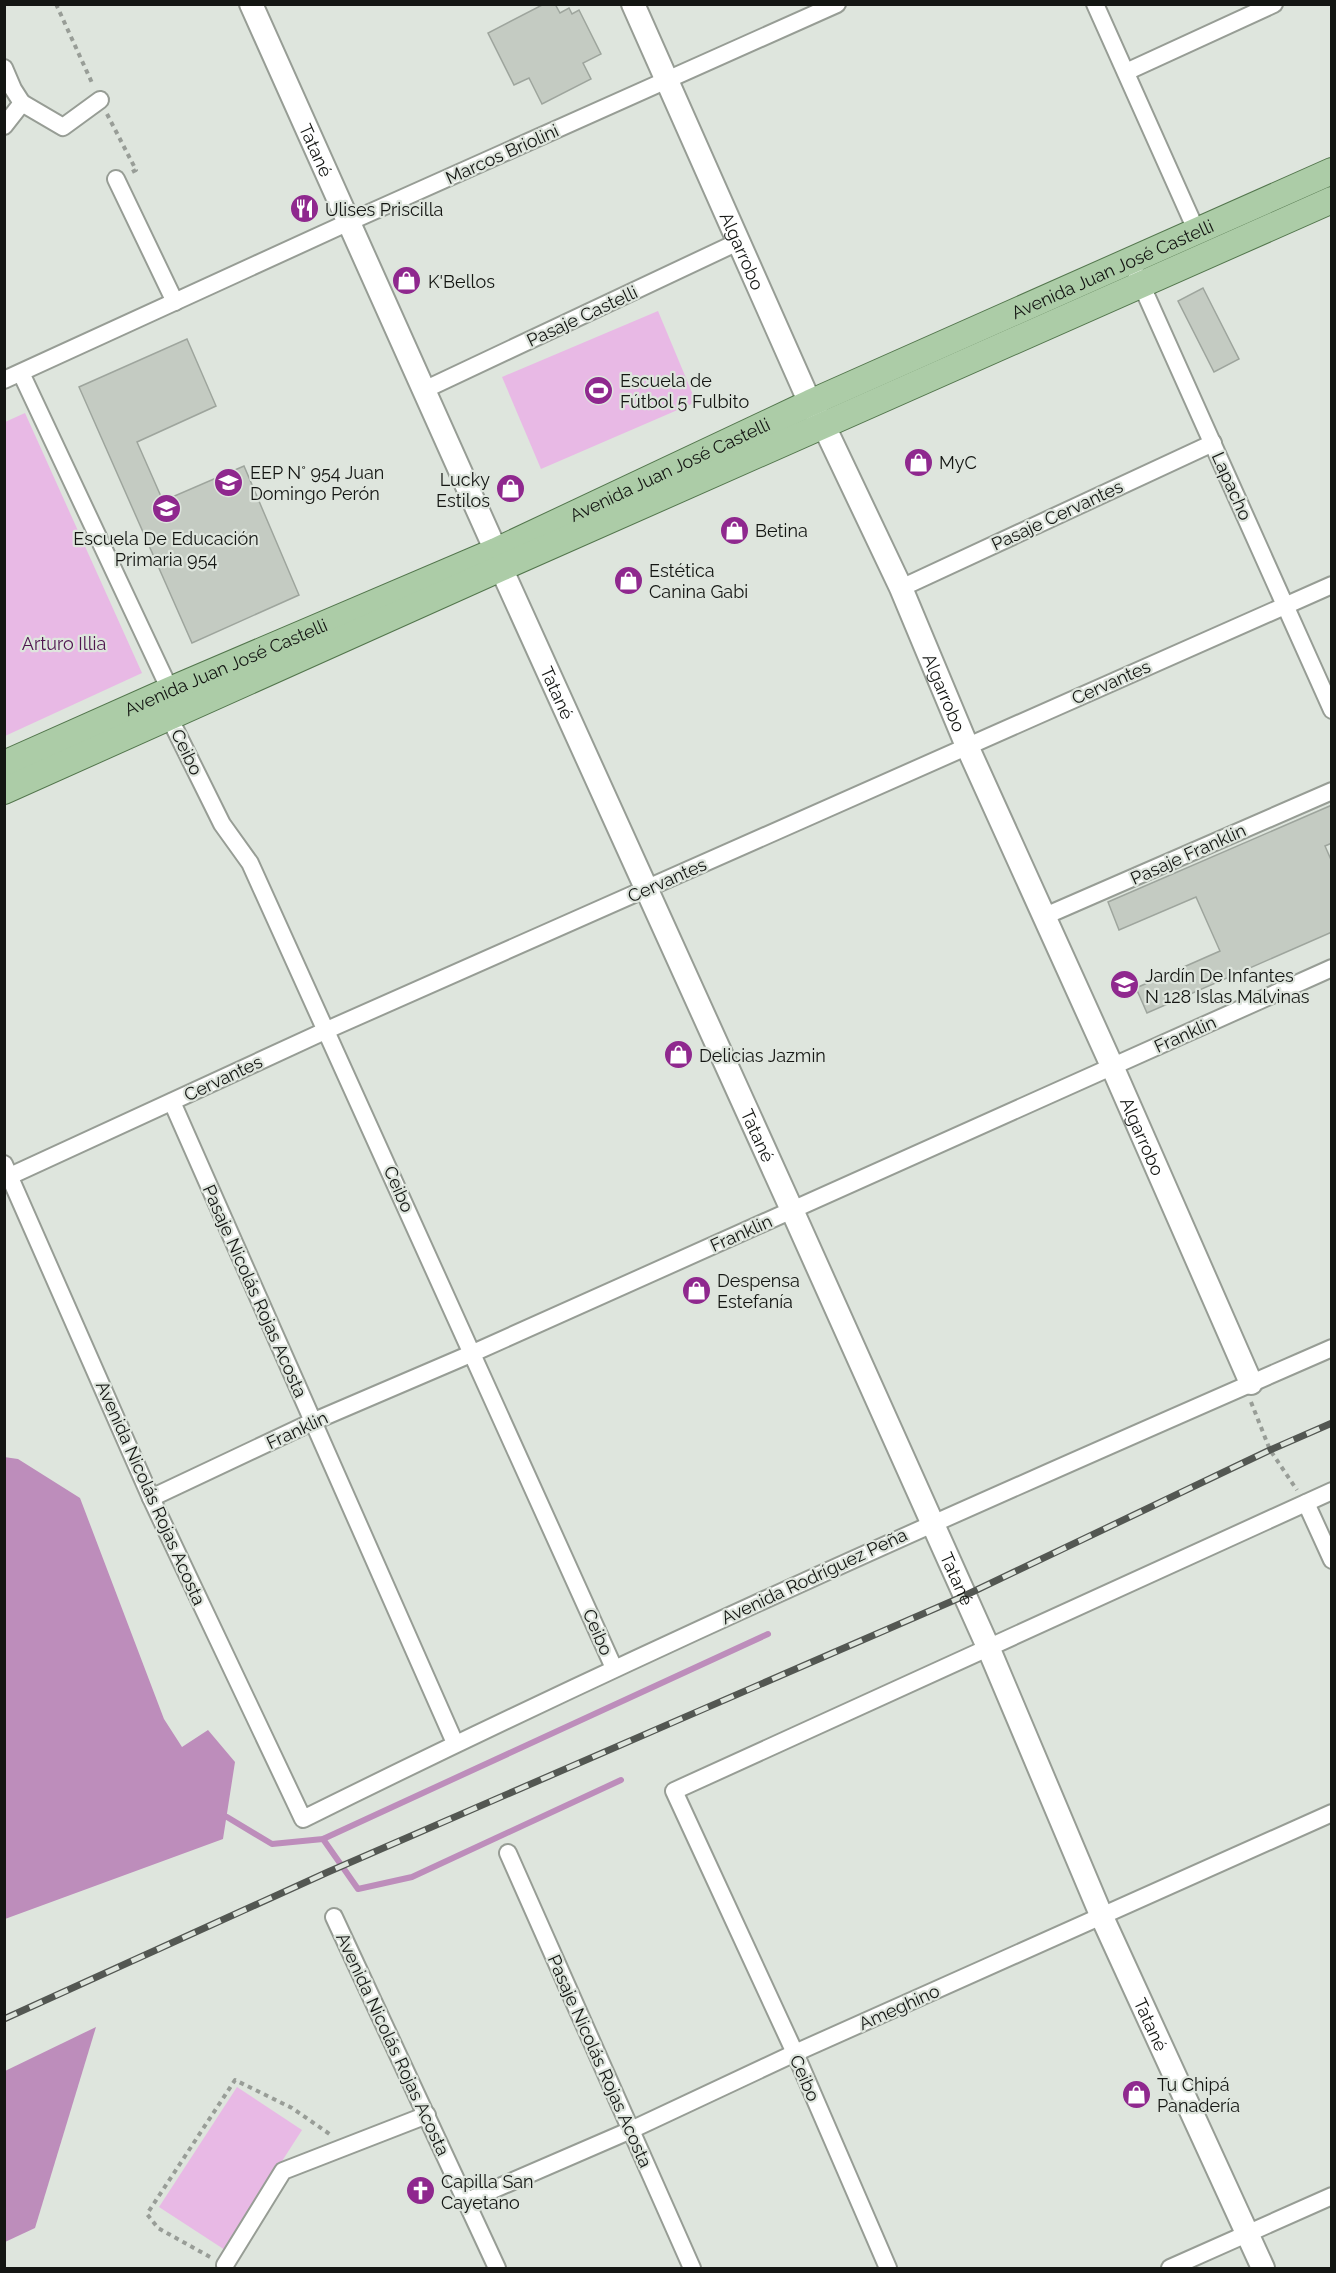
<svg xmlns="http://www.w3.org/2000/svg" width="1336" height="2273" font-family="Raleway,sans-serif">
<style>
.green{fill:#e8b9e5}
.water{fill:#bd8dbb}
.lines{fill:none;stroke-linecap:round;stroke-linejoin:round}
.stream{stroke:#bd8dbb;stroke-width:6}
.building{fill:#c4cbc2;stroke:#9ea59d;stroke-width:1.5}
.street-casing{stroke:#979d95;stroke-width:20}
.secondary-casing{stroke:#979d95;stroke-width:26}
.primary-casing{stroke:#53764d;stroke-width:28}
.path{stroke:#989d97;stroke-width:4;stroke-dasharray:4.5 4.5;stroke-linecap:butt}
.street{stroke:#fff;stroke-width:16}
.secondary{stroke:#fff;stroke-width:22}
.primary{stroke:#accca7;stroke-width:26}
.rail-casing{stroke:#535752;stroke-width:7}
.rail{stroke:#dee5dd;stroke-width:4.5;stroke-dasharray:14;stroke-linecap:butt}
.labels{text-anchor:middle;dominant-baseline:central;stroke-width:4.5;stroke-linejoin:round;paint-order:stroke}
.street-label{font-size:18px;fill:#141613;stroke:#dee5dd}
.poi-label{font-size:18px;fill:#141613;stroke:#dee5dd;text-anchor:start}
.park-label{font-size:18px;fill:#4f154f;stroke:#dee5dd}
</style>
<rect width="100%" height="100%" fill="#dee5dd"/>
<g class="green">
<polygon points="658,311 696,402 541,469 502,377"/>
<polygon points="25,413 142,673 5,736 5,422"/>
<polygon points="237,2087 302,2130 225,2250 159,2207"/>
</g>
<g class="water">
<polygon points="4,1457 18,1459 80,1498 164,1719 182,1747 208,1730 235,1762 223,1839 5,1919"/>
<polygon points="96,2027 35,2228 5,2242 5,2071"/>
</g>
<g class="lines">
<g class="stream">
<polyline points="227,1817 272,1844 323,1839 768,1634"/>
<polyline points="323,1839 358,1889 412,1877 621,1780"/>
</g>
</g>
<g class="building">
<polygon points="544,4 555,4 560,13 569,8 572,14 579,10 601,54 583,63 591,79 542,104 529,78 514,85 488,33"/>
<polygon points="1203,288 1239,359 1214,372 1178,301"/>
<polygon points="187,339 216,406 137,442 163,501 244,466 299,595 192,643 79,387"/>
<polygon points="1332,805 1332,843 1325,846 1332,862 1332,932 1147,1013 1136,988 1220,951 1196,897 1119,930 1108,902"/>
</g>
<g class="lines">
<defs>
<g id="street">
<polyline points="1095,4 1197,232"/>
<polyline points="4,68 13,89 22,103 4,126"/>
<polyline points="1126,72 1274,4"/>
<polyline points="22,103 63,127 100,100"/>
<polyline points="116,179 175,302"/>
<polyline points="1137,275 1332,710"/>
<polyline points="21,373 170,690"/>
<polyline points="4,380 349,222 837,4"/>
<polyline points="424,390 740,241"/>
<polyline points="901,588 1213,443"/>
<polyline points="169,717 222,824 250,863 614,1668"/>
<polyline points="1045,916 1332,791"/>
<polyline points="172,1102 455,1743"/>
<path d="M4,1164L151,1498L303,1819C641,1651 986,1499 1332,1348"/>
<polyline points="4,1177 10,1176 327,1030 1332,585"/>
<polyline points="151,1498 312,1422 473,1353 1332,968"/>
<polyline points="1306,1503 1332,1560"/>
<polyline points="508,1853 692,2268"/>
<polyline points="334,1917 497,2268"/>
<polyline points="467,2201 631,2130 795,2053 1332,1813"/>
<polyline points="225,2265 283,2171 427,2115"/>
<polyline points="888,2268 795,2053 674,1791 1332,1491"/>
<polyline points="1170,2268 1332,2196"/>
</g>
<g id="secondary">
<path id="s1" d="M251,4L496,551L501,568L792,1210L988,1647L1102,1917L1263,2268"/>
<path id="s2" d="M633,4L810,403L824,426L901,588L967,746L1112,1066L1251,1383"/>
</g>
<g id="primary">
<path id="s3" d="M4,764L170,690L496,551L810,403L1332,171"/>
<polyline points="4,791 501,568 1332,200"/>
</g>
</defs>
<use href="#street" class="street-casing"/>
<use href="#secondary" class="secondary-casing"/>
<use href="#primary" class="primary-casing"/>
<g class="path">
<polyline points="56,4 93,85"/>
<polyline points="107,114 136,170 130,173"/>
<polyline points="1251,1402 1270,1450 1297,1490"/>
<polyline points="210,2257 158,2228 147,2214 235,2080 292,2108 331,2135"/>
</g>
<use href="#street" class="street"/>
<use href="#secondary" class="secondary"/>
<use href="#primary" class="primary"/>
<defs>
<polyline id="rail" points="4,2019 328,1872 964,1596 1270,1450 1332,1423"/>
</defs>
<use href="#rail" class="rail-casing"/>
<use href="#rail" class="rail"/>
</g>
<defs>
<symbol id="restaurant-disc" viewBox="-11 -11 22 22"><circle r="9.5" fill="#8f288e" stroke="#dee5dd"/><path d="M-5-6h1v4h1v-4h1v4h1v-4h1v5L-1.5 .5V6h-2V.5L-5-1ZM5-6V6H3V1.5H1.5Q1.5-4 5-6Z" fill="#fff"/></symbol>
<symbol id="shop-disc" viewBox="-11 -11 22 22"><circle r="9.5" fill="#8f288e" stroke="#dee5dd"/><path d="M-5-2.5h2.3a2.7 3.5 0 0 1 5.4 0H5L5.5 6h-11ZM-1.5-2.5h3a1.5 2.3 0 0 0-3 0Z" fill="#fff"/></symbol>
<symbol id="stadium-disc" viewBox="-11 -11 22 22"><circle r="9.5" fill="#8f288e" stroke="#dee5dd"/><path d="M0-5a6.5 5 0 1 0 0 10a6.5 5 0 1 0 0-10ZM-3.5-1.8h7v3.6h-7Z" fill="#fff"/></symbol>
<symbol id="school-disc" viewBox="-11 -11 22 22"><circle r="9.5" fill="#8f288e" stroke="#dee5dd"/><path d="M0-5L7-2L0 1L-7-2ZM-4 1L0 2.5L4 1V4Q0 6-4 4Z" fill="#fff"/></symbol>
<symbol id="church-disc" viewBox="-11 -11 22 22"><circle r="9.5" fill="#8f288e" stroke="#dee5dd"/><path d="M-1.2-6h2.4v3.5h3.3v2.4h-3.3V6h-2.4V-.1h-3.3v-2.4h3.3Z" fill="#fff"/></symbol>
</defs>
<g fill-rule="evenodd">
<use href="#restaurant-disc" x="288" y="192" width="33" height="33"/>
<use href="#shop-disc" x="390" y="264" width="33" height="33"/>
<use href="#stadium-disc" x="582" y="374" width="33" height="33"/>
<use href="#shop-disc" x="902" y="446" width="33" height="33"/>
<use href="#school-disc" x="212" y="466" width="33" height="33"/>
<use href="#shop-disc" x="494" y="472" width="33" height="33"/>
<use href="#school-disc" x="150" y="492" width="33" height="33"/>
<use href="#shop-disc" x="718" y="514" width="33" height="33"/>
<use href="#shop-disc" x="612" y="564" width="33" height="33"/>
<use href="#school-disc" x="1108" y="968" width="33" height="33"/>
<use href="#shop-disc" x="662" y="1038" width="33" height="33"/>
<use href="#shop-disc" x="680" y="1274" width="33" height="33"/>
<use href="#shop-disc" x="1120" y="2078" width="33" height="33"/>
<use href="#church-disc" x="404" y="2174" width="33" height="33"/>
</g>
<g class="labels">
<g class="street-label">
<text stroke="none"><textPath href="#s1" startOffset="160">Tatané</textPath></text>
<text transform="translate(502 154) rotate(-24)">Marcos Briolini</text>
<text stroke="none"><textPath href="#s2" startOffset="270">Algarrobo</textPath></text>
<text stroke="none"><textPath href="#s3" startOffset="1214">Avenida Juan José Castelli</textPath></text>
<text transform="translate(582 316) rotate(-25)">Pasaje Castelli</text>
<text stroke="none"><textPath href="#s3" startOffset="728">Avenida Juan José Castelli</textPath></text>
<text transform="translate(1232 486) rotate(66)">Lapacho</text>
<text transform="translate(1057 515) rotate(-25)">Pasaje Cervantes</text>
<text stroke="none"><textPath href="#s3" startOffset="242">Avenida Juan José Castelli</textPath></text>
<text transform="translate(1111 682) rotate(-24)">Cervantes</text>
<text stroke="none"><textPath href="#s2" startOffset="756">Algarrobo</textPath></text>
<text stroke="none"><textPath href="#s1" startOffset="754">Tatané</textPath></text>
<text transform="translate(187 752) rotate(64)">Ceibo</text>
<text transform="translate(1188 854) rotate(-24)">Pasaje Franklin</text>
<text transform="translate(667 880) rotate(-24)">Cervantes</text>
<text transform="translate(1185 1034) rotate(-24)">Franklin</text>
<text transform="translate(223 1078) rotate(-25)">Cervantes</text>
<text stroke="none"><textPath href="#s1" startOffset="1240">Tatané</textPath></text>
<text stroke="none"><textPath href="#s2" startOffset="1242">Algarrobo</textPath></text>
<text transform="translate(399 1189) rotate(66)">Ceibo</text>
<text transform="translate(741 1233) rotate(-24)">Franklin</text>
<text transform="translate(255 1291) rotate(66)">Pasaje Nicolás Rojas Acosta</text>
<text transform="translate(297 1430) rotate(-25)">Franklin</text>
<text transform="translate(151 1493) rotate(66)">Avenida Nicolás Rojas Acosta</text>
<text transform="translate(814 1576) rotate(-25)">Avenida Rodríguez Peña</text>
<text stroke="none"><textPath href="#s1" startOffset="1726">Tatané</textPath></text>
<text transform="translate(598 1632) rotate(66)">Ceibo</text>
<text transform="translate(899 2007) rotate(-24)">Ameghino</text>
<text stroke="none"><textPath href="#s1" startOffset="2212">Tatané</textPath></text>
<text transform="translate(393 2044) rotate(65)">Avenida Nicolás Rojas Acosta</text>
<text transform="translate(600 2061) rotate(66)">Pasaje Nicolás Rojas Acosta</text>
<text transform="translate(805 2078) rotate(66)">Ceibo</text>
</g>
<g class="poi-label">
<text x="325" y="209">Ulises Priscilla</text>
<text x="428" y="281">K'Bellos</text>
<text x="620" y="380">Escuela de<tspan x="620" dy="21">Fútbol 5 Fulbito</tspan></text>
<text x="939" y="462">MyC</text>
<text x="250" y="472">EEP N° 954 Juan<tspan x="250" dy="21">Domingo Perón</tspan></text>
<text x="490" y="479" text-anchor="end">Lucky<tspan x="490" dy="21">Estilos</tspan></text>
<text x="755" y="530">Betina</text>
<text x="166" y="538" text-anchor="middle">Escuela De Educación<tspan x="166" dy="21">Primaria 954</tspan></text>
<text x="649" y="570">Estética<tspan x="649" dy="21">Canina Gabi</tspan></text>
<text x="1145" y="975">Jardín De Infantes<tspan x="1145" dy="21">N 128 Islas Malvinas</tspan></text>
<text x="699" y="1055">Delicias Jazmin</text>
<text x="717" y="1280">Despensa<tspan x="717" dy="21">Estefanía</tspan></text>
<text x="1157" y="2084">Tu Chipá<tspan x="1157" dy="21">Panadería</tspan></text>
<text x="441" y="2181">Capilla San<tspan x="441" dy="21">Cayetano</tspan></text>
</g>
<g class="park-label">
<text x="64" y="643">Arturo Illia</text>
</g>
</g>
<rect width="1336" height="2273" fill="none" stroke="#141613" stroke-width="12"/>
</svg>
